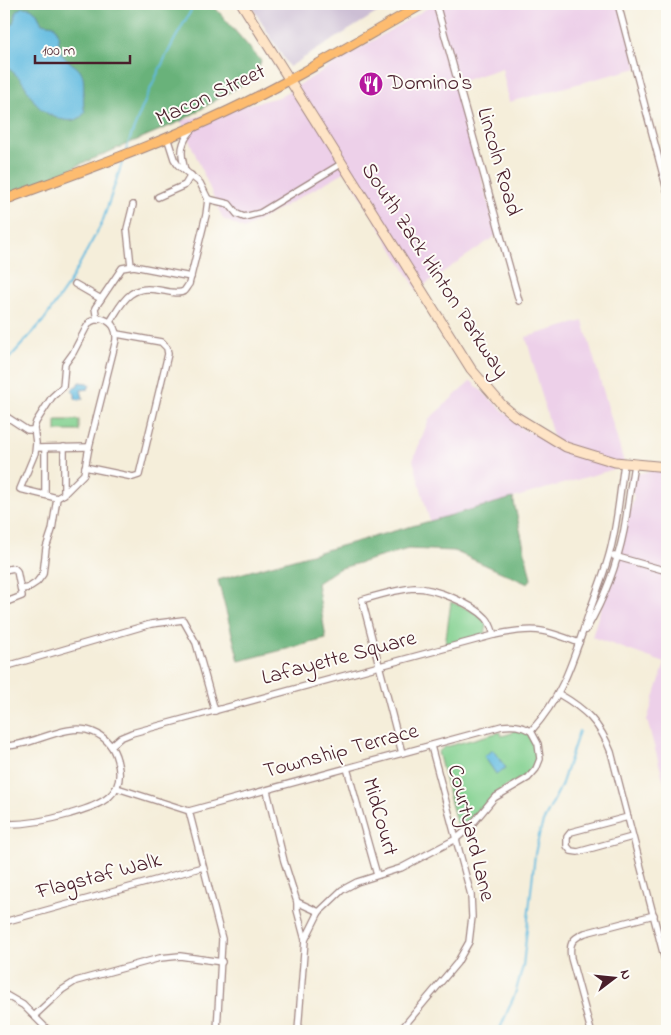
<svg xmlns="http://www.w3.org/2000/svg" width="671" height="1035" font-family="'Indie Flower',sans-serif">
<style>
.built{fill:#edd0e9}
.industrial{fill:#ccbed4}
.green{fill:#82d08f;stroke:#66785d}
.forest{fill:#69b27a;stroke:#5a6852}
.water{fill:#62bbe0;stroke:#566d86}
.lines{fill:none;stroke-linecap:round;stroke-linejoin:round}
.stream{stroke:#62bbe0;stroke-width:2}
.minor-casing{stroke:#a08682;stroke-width:8}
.secondary-casing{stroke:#a08682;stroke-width:11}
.primary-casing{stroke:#a08682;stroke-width:11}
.minor{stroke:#fff;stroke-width:5.5}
.secondary{stroke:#fee4c6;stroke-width:9}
.primary{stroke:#fdbc70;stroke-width:9}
.labels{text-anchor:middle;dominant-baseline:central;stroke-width:4;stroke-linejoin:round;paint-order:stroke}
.poi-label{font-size:22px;fill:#4a1f2b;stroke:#fdfcf7;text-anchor:start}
.street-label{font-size:22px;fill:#4a1f2b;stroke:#fdfcf7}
</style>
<rect width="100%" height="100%" fill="#fdfcf7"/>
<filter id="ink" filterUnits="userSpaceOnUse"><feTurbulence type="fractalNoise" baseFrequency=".02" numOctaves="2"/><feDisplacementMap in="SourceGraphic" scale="10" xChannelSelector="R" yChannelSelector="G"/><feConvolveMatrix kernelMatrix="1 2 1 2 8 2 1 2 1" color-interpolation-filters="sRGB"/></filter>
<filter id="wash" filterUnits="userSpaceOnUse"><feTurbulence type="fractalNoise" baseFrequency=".0096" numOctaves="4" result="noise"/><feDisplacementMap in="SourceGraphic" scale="20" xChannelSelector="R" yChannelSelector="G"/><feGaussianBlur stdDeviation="1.12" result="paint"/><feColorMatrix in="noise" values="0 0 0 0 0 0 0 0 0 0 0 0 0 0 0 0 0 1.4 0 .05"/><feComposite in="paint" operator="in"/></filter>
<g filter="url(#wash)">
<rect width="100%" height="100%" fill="#f5eeda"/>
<g class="built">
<polygon points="434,4 621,4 637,68 509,102 502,68 456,83 497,235 417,290 346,171 244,229 223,219 181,121 279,97"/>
<polygon points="583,321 625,466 430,522 413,460 429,419 471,381 524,430 554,440 526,337"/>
<polygon points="667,467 667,793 647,720 665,663 592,637 634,497 628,476"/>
</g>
<polygon class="industrial" points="250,4 391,4 289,67"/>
<g class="green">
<rect x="56" y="420" width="23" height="11"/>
<path d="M451,602C462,607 496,617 484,634L445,645Z"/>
<path d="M513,730C522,731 530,734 534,743C548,773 511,780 495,794C484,803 472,827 459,827L456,822L438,752L445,747L500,732L502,736L512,733Z"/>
</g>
<g class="forest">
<polygon points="4,4 212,4 261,61 255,77 181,121 81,164 4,202"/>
<polygon points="513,498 531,579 528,584 454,551 408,549 338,569 317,583 326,639 239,661 218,580"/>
</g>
<g class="water">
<path d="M23,7L31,8L37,13L42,23L54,25C61,34 57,45 62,54C68,64 80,65 83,77C85,87 82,104 85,112C76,129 48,117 38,106C31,98 27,88 21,80C16,74 9,69 4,64V38L13,23L17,10Z"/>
<polygon points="79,382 87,383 90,385 88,389 81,390 83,398 79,400 75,398 75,394 72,391 74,387 77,386"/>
<polygon points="493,750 506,768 496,774 484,756"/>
</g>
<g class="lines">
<g class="stream">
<path d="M126,150C144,99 167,50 195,4"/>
<polyline points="4,364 44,320 68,285 102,223 123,160"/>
<polyline points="499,1031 515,994 523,966 535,854 539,835 543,822 561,786 579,731"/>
</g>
</g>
</g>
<g filter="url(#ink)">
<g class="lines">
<defs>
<g id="minor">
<polyline points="436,4 519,301"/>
<polyline points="618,4 667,190"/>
<path d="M185,170C180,153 180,142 193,129"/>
<polyline points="158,197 185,185 191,175"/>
<polyline points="208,199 229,204 237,214 244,217 260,213 341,164"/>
<polyline points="131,266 127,229 133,205"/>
<polyline points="75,284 101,299"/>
<path d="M99,318C111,320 117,328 116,340L89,447L84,474L64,494L57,498L20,489L35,453L36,443L34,428L36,422L52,397L63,387L65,364L73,353L86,328L90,322Z"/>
<polyline points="97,320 95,308 122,268 134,266 191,277"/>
<path d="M110,322C116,313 122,300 131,294C148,281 175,298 184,291C185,290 188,285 189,284L206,215L208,199L200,183L178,165L174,159L167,137"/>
<polyline points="4,415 27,430 34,430"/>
<polyline points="36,448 89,447"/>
<polyline points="45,448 45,495"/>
<polyline points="85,467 133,477 139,475 168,354 167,348 161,342 117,334"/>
<polyline points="64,494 64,447"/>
<polyline points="614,556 667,571"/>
<polyline points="4,570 14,568 17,571 22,596 4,603"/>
<polyline points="22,589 28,588 37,582 43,574 46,548 52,530 57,498"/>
<path d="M586,630C604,599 617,565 624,530C628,508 630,487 634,465"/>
<polyline points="4,667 151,624 183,620 196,643 215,711"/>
<path d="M559,694C585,709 600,723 611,752L667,968"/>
<path d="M4,746C31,747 67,721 93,732C106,737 114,748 117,760C128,797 98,805 70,814C49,820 31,824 10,824L4,816"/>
<path d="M111,746L120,738L132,733L494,635C533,627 542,628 579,643"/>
<path d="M402,753L362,600C379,595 398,589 415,588C434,588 473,604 486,618C490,622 492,629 494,635"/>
<polyline points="347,768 377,875"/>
<path d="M117,788L189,811L502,726C513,725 520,725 531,731C563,696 573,660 588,616C596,592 607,568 612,543C618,517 620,491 624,464"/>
<polyline points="267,791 284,861 297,902 319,912"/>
<polyline points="189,811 222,939 217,1031"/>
<polyline points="628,817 571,832 567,837 567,846 571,851 578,852 632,837"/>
<polyline points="297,902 297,910 305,940"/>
<polyline points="4,922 203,867"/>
<polyline points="4,994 23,1005 49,1031"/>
<polyline points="34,1016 62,990 76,981 160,958 180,956 222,962"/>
<polyline points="404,1026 457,963 469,942 472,917 471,895 431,746"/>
<polyline points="298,1031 305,940 319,912 342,890 357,882 401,868 456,839 469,828 494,798 528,778 536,769 540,759 538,744 531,731"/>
<path d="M591,1031L571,958C569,944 571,939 585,933L654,915"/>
</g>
<polyline id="secondary" points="242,4 471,369 502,405 515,416 566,447 615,462 667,467"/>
<path id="primary" d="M4,200C79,172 157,145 230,110C296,79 359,40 423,4"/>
</defs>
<use href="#minor" class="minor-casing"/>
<use href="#secondary" class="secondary-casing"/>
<use href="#primary" class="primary-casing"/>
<use href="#minor" class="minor"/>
<use href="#secondary" class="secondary"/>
<use href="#primary" class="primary"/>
</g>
</g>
<defs>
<symbol id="restaurant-disc" viewBox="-11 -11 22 22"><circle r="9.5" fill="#b5179e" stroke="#fdfcf7"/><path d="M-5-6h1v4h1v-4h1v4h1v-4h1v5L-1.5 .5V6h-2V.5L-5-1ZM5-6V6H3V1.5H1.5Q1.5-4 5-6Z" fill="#fff"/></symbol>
</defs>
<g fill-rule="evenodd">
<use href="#restaurant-disc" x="357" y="70" width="28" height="28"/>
</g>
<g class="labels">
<g class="poi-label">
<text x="388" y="84">Domino's</text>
</g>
<g class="street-label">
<text transform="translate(211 96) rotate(-25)">Macon Street</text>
<text transform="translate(498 162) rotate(74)">Lincoln Road</text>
<text transform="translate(434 271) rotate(57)">South Zack Hinton Parkway</text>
<text transform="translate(339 659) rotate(-15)">Lafayette Square</text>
<text transform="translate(341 752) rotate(-15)">Township Terrace</text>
<text transform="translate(379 817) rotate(74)">MidCourt</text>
<text transform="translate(470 833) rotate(76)">Courtyard Lane</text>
<text transform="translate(99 877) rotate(-15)">Flagstaf Walk</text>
</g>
</g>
<rect width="671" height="1035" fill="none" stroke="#fdfcf7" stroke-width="20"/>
<g transform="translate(614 978) rotate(74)" stroke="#fdfcf7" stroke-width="4" paint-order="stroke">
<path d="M0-4L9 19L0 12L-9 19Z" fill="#4a1f2b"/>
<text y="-8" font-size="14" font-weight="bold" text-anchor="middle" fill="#4a1f2b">N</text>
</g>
<path d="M35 55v8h95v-8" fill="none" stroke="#4a1f2b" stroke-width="2.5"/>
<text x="42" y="55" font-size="15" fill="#4a1f2b" stroke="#fdfcf7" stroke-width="4" paint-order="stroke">100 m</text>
</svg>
